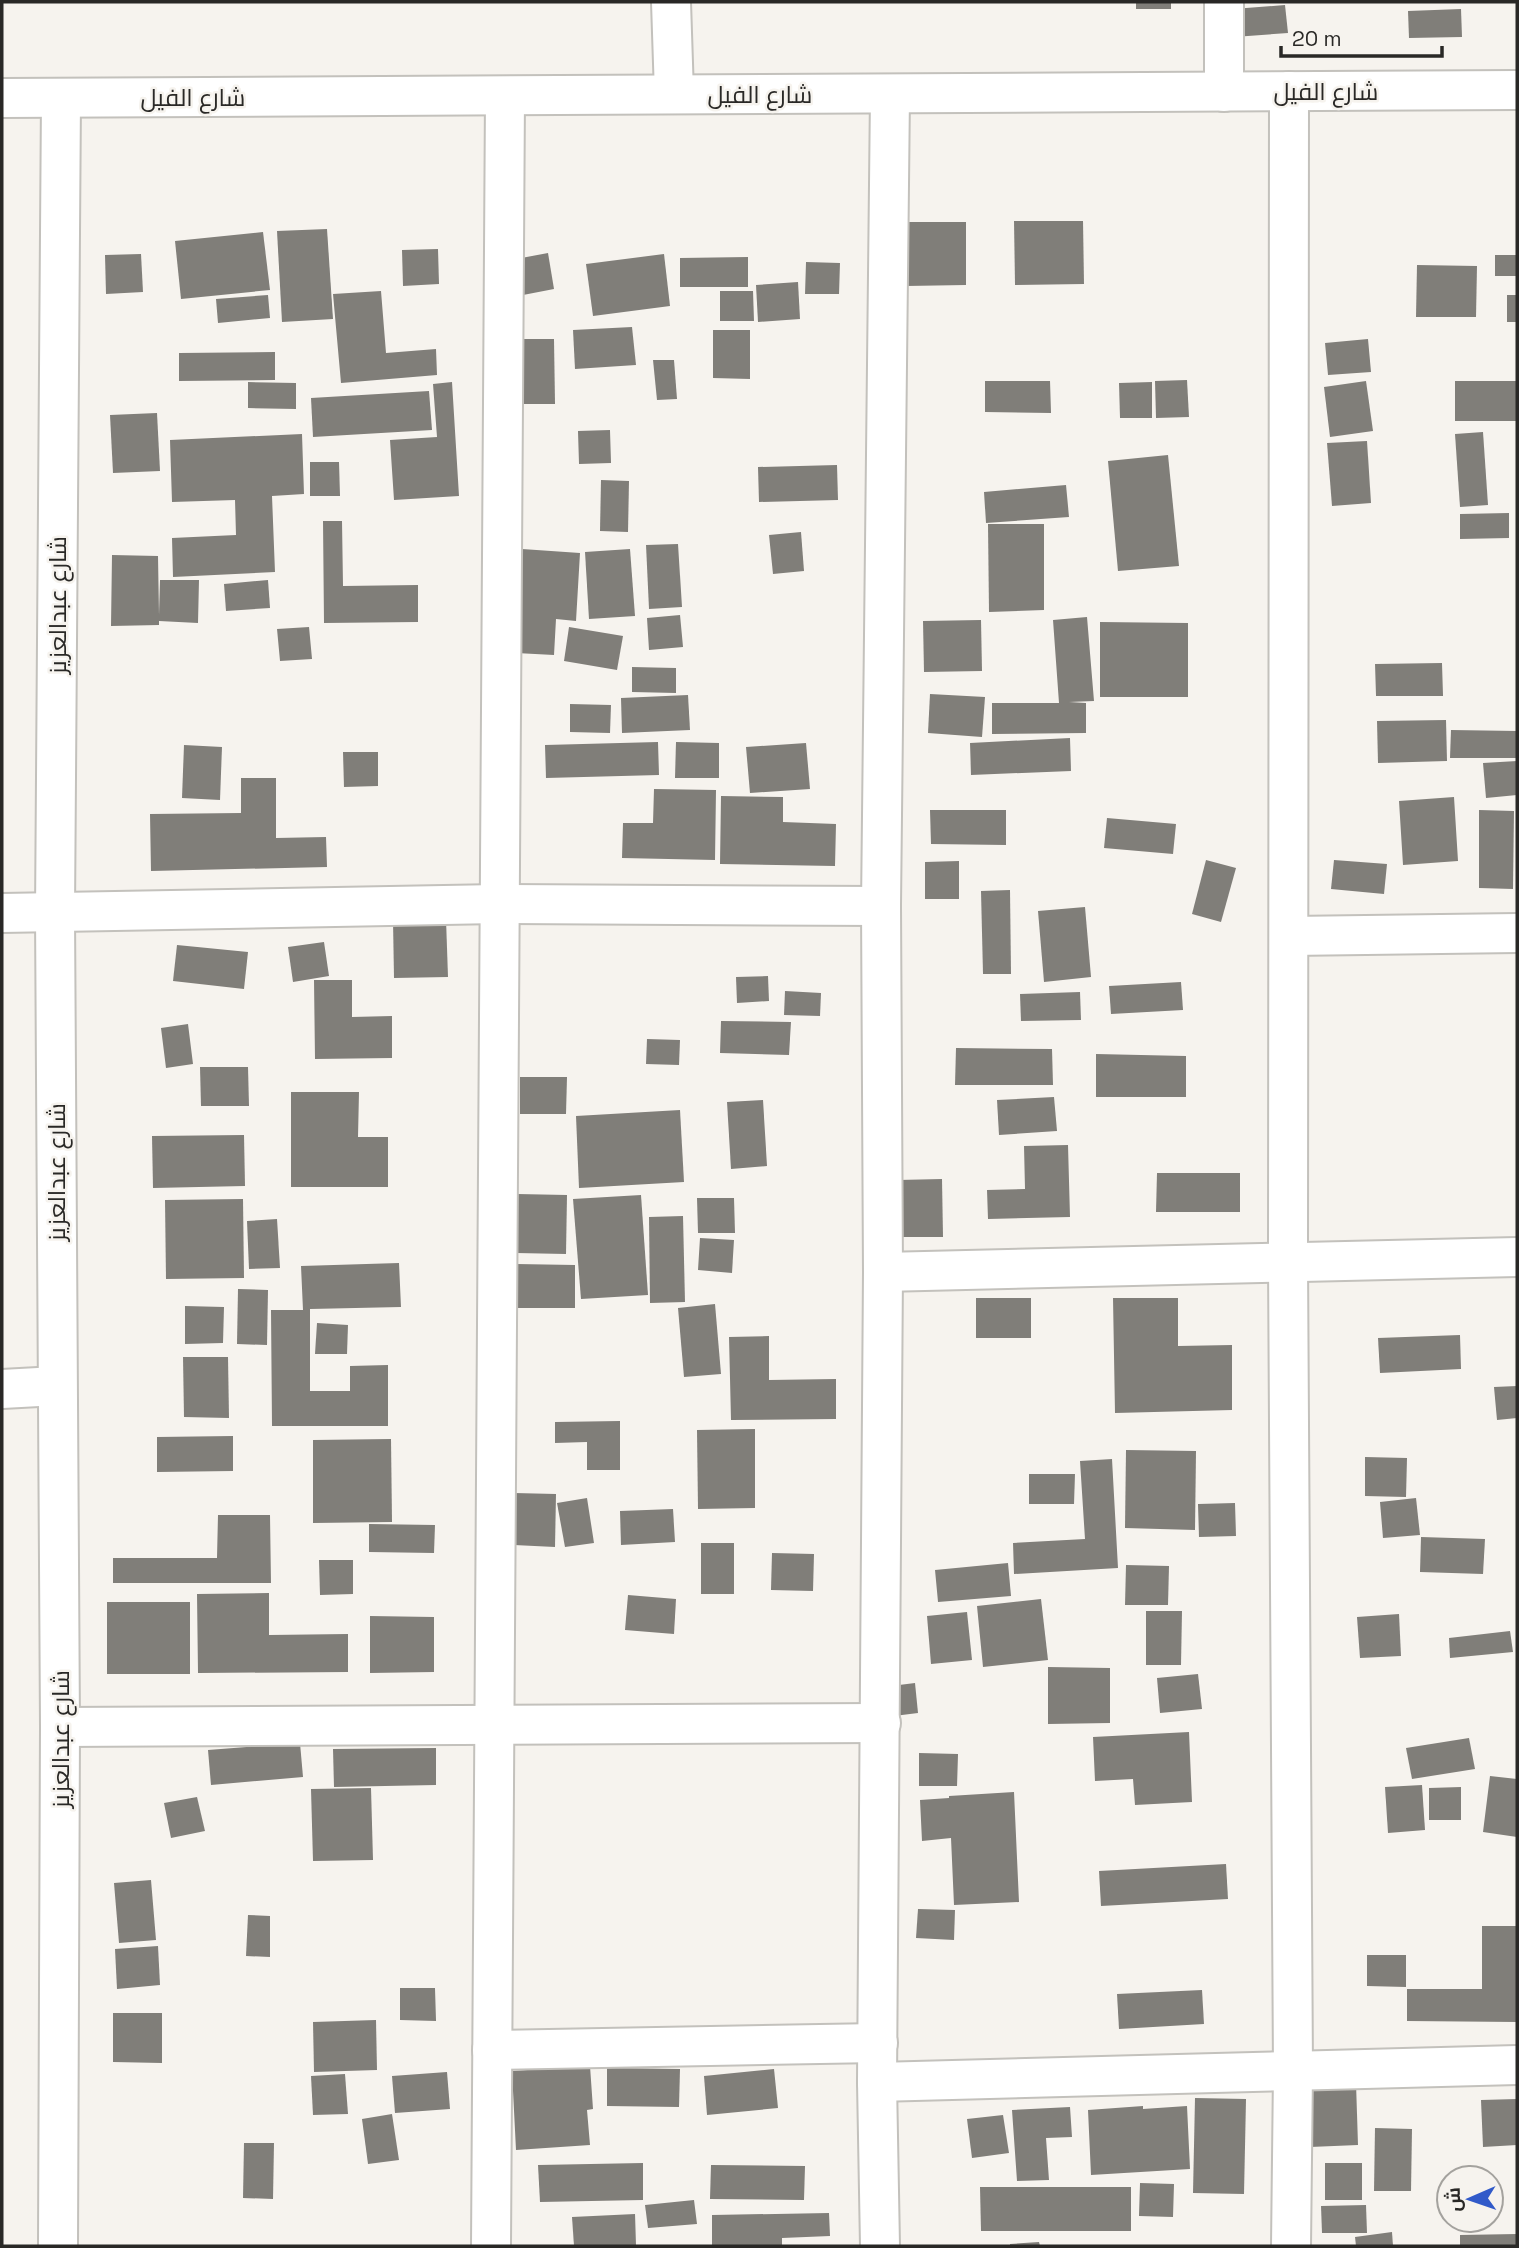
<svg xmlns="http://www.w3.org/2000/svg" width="1519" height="2248" font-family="'Space Grotesk',Cairo,sans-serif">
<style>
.building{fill:#807e79}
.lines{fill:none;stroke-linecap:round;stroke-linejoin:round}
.minor-casing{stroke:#c3c1bc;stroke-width:42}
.minor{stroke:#fff;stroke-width:38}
.labels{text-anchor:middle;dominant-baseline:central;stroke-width:5;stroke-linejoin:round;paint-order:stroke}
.street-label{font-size:24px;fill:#292826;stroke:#f6f3ee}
</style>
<rect width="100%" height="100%" fill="#f6f3ee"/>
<g class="building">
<rect x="1136" y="2" width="35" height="7"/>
<polygon points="1285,5 1288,33 1234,37 1233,9"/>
<polygon points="1461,9 1462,37 1409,38 1408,11"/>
<polygon points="1014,221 1083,221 1084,284 1015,285"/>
<polygon points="906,222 966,222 966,285 906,286"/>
<polygon points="327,229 333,319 282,322 277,231"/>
<polygon points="263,232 270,290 181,299 175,241"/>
<polygon points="438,249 439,284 403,286 402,250"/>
<polygon points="548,253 554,289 523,295 516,259"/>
<polygon points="141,254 143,292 106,294 105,255"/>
<polygon points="664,254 670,306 593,316 586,264"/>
<rect x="1495" y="255" width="22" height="21"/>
<polygon points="748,257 748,287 680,287 680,258"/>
<polygon points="806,262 840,263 839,294 805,294"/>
<polygon points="1417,265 1477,266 1476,317 1416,317"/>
<polygon points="798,282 800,319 758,322 756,285"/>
<polygon points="381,291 386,353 436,349 437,375 341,383 333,294"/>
<polygon points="720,291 753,291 754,321 720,321"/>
<polygon points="268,295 270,318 218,323 216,299"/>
<rect x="1507" y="295" width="10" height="27"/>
<polygon points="632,327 636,365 575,369 573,330"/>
<polygon points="713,330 750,330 750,379 713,378"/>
<polygon points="515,339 554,339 555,404 515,404"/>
<polygon points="1368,339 1371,372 1328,375 1325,343"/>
<polygon points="275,352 275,380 179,381 179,353"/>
<polygon points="653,360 674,360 677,399 657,400"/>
<polygon points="1187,380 1189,417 1156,418 1155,381"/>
<polygon points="985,381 1050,381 1051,413 985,412"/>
<polygon points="1366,381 1373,431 1330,437 1324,387"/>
<rect x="1455" y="381" width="62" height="40"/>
<polygon points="248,382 296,383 296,409 248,408"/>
<polygon points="452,382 459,496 394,500 390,440 437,437 433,384"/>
<polygon points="1152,382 1152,418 1120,418 1119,383"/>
<polygon points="429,391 432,430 313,437 311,398"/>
<polygon points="157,413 160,471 113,473 110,415"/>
<polygon points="610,430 611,463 579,464 578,431"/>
<polygon points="1483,432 1488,505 1460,507 1455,434"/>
<polygon points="302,434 304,494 272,496 275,572 173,577 172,538 236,535 235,500 172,502 170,440"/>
<polygon points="1367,441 1371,503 1332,506 1327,443"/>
<polygon points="1168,455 1179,566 1118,571 1108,461"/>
<polygon points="310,462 339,462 340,496 310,496"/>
<polygon points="837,465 838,500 759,502 758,467"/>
<polygon points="601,480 629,481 628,532 600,531"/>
<polygon points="1066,485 1069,517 986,523 984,492"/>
<polygon points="1509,513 1509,538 1460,539 1460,514"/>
<polygon points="323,521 342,521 343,586 418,585 418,622 324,623"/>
<polygon points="988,524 1044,524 1044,610 989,612"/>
<polygon points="801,532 804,571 773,574 769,535"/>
<polygon points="678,544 682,607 649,609 646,545"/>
<polygon points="522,549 580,553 576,621 556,619 554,655 516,653"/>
<polygon points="630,549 635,616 589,619 585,552"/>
<polygon points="112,555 158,556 159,615 160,580 199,580 198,623 159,621 159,625 111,626"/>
<polygon points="268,580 270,608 226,611 224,584"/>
<polygon points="680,615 683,647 649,650 647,618"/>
<polygon points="1087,617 1094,701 1069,702 1086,703 1086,733 992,734 992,703 1059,703 1053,620"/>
<polygon points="981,620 982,671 924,672 923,621"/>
<polygon points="1100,622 1188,623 1188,697 1100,697"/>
<polygon points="309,627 312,659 280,661 277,629"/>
<polygon points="569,627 623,636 617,670 564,661"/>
<polygon points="1442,663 1443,696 1376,696 1375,664"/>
<polygon points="632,667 676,668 676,693 632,692"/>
<polygon points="930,694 985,697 982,737 928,733"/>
<polygon points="688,695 690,730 622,733 621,698"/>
<polygon points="570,704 611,705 610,733 570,732"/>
<polygon points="1446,720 1447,761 1378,763 1377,721"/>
<polygon points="1451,730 1517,731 1517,758 1450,758"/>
<polygon points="1070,738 1071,771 971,775 970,743"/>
<polygon points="658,742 659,775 546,778 545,745"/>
<polygon points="676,742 719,743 719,778 675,778"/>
<polygon points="806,743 810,789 750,793 746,747"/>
<polygon points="184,745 222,747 220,800 182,798"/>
<polygon points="343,752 378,752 378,786 344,787"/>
<polygon points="1517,761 1517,795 1486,798 1483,763"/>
<polygon points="241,778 276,778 276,838 326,837 327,867 151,871 150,814 241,813"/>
<polygon points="654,789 716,790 715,860 622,858 623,823 653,823"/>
<polygon points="721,796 783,797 783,822 836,824 835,866 720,864"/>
<polygon points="1454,797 1458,861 1403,865 1399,801"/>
<polygon points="930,810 1006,810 1006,845 931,844"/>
<polygon points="1479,810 1514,811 1513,889 1479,888"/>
<polygon points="1107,818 1176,824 1173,854 1104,848"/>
<polygon points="1206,860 1236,868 1221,922 1192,914"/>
<polygon points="1334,860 1387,864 1384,894 1331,889"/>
<polygon points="959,861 959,899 925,899 925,862"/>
<polygon points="1010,890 1011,974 983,974 981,891"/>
<polygon points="1085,907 1091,977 1044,982 1038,911"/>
<polygon points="446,919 448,977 394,978 393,920"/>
<polygon points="324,942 329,976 293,982 288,947"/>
<polygon points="177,945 248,952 244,989 173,981"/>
<polygon points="768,976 769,1001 737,1003 736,977"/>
<polygon points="314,980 352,980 352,1017 392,1016 392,1058 315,1059"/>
<polygon points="1181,982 1183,1010 1111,1014 1109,986"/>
<polygon points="785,991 821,993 820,1016 784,1015"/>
<polygon points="1080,992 1081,1020 1021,1021 1020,994"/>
<polygon points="721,1021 791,1022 789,1055 720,1053"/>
<polygon points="188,1024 193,1064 166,1068 161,1028"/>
<polygon points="647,1039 680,1040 679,1065 646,1064"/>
<polygon points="956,1048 1052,1049 1053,1085 955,1085"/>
<polygon points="1096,1054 1186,1056 1186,1097 1096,1097"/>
<polygon points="200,1067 248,1067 249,1106 201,1106"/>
<polygon points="520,1077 567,1077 566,1114 520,1114"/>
<polygon points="291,1092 359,1092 358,1137 388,1137 388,1187 291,1187"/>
<polygon points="1054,1097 1057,1131 999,1135 997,1100"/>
<polygon points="763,1100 767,1166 731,1169 727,1102"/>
<polygon points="680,1110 684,1182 579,1188 576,1116"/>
<polygon points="244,1135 245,1186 153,1188 152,1136"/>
<polygon points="1068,1145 1070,1217 988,1219 987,1190 1025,1189 1024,1146"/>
<polygon points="1157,1173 1240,1173 1240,1212 1156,1212"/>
<polygon points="942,1179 943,1237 900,1237 898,1180"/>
<polygon points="517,1194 567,1195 566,1254 516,1253"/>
<polygon points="641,1195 648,1295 581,1299 573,1199"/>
<polygon points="697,1198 734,1198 735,1233 698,1233"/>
<polygon points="243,1199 244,1278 166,1279 165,1200"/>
<polygon points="683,1216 685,1302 650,1303 649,1217"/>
<polygon points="277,1219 280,1268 249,1269 247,1221"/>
<polygon points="700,1238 734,1240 732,1273 698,1270"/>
<polygon points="399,1263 401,1307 310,1309 310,1391 350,1391 350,1366 388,1365 388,1426 272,1426 271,1310 303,1310 301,1266"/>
<polygon points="516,1264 575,1265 575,1308 516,1308"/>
<polygon points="238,1289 268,1290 267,1345 237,1344"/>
<rect x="976" y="1298" width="55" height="40"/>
<polygon points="1113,1298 1178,1298 1178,1346 1232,1345 1232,1410 1115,1413"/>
<polygon points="715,1304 721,1374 684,1377 678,1308"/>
<polygon points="185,1306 224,1307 223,1343 185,1344"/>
<polygon points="317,1323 348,1325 347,1354 315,1354"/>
<polygon points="1460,1335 1461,1369 1380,1373 1378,1338"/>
<polygon points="769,1336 769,1380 836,1379 836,1419 731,1420 729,1337"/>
<polygon points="183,1357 228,1357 229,1418 184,1417"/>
<polygon points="1517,1386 1517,1418 1497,1420 1494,1387"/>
<polygon points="620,1421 620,1470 587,1470 587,1442 555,1443 555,1422"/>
<polygon points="755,1429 755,1508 698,1509 697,1430"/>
<polygon points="233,1436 233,1471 157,1472 157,1437"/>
<polygon points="391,1439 392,1522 313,1523 313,1440"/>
<polygon points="1126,1450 1196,1451 1195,1530 1125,1528"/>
<polygon points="1365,1457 1407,1458 1406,1497 1365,1496"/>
<polygon points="1112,1459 1118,1568 1014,1574 1013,1543 1085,1539 1080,1461"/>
<polygon points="1029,1474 1075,1474 1074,1504 1029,1504"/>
<polygon points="514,1493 556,1494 555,1547 514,1545"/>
<polygon points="587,1498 594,1543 565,1547 557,1503"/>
<polygon points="1416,1498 1420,1535 1383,1538 1380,1502"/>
<polygon points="1235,1503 1236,1536 1199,1537 1198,1504"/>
<polygon points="673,1509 675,1542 621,1545 620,1511"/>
<polygon points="218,1515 270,1515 271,1583 113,1583 113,1558 217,1558"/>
<polygon points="369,1524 435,1525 434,1553 369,1552"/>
<polygon points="1421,1537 1485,1539 1483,1574 1420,1572"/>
<rect x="701" y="1543" width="33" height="51"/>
<polygon points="772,1553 814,1554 813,1591 771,1590"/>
<polygon points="319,1560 353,1560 353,1594 320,1595"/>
<polygon points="1008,1563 1011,1596 938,1602 935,1570"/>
<polygon points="1126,1565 1169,1566 1168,1605 1125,1605"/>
<polygon points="269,1593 269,1635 348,1634 348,1672 198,1673 197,1594"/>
<polygon points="628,1595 676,1599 674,1634 625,1630"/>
<polygon points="1041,1599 1048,1660 983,1667 977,1606"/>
<rect x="107" y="1602" width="83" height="72"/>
<polygon points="1146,1611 1182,1611 1181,1665 1146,1665"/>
<polygon points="967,1612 972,1660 931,1664 927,1616"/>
<polygon points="1399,1614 1401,1656 1360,1658 1357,1617"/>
<polygon points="370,1616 434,1617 434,1672 370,1673"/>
<polygon points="1510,1631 1513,1652 1450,1658 1449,1638"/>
<polygon points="1048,1667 1110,1668 1110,1723 1048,1724"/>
<polygon points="1198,1674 1202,1709 1160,1713 1157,1678"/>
<polygon points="915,1683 918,1713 886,1717 883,1687"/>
<polygon points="1189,1732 1192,1802 1135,1805 1133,1779 1095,1781 1093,1737"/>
<polygon points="1469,1738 1475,1769 1412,1779 1406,1748"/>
<polygon points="300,1743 303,1777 211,1785 208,1750"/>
<polygon points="436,1748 436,1785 334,1787 333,1749"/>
<polygon points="919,1753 958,1754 957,1786 919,1786"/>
<polygon points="1490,1776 1517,1779 1517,1837 1483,1832"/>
<polygon points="1422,1785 1425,1830 1388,1833 1385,1787"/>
<polygon points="1461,1787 1461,1820 1429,1820 1429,1788"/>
<polygon points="371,1788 373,1860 313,1861 311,1789"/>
<polygon points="1014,1792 1019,1902 954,1905 951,1838 922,1841 920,1800 949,1798 949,1796"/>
<polygon points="197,1797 205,1831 171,1838 164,1803"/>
<polygon points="1226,1864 1228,1899 1101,1906 1099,1871"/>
<polygon points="151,1880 156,1940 119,1943 114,1883"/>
<polygon points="918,1909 955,1910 954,1940 916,1938"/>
<polygon points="248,1915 270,1916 270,1957 246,1956"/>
<polygon points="1482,1926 1517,1926 1517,2022 1407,2021 1407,1989 1482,1989"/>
<polygon points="158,1946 160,1985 117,1989 115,1949"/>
<polygon points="1367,1955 1406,1955 1406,1987 1367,1986"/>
<polygon points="400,1988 435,1988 436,2021 400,2020"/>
<polygon points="1202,1990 1204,2024 1119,2029 1117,1994"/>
<polygon points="113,2013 162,2013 162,2063 113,2062"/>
<polygon points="376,2020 377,2070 314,2072 313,2022"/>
<polygon points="590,2066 593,2109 587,2110 590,2145 516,2150 512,2071"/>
<polygon points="607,2068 680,2069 679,2107 607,2106"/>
<polygon points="774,2069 778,2108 707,2115 704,2076"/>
<polygon points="447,2072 450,2109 395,2113 392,2076"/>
<polygon points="345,2074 348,2114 313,2115 311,2076"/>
<polygon points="1356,2083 1358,2145 1310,2147 1308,2085"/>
<polygon points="1195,2098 1246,2099 1244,2194 1193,2193"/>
<polygon points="1517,2099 1517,2145 1483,2147 1481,2100"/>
<polygon points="1143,2106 1143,2109 1187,2106 1190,2169 1091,2175 1088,2110"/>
<polygon points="1070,2107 1072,2137 1046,2138 1049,2180 1017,2181 1012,2110"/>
<polygon points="392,2114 399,2160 368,2164 362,2119"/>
<polygon points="1003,2115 1009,2153 972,2158 967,2119"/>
<polygon points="1375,2128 1412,2129 1411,2191 1374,2191"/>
<polygon points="244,2143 274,2143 273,2199 243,2198"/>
<polygon points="643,2163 643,2200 540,2202 538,2165"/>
<rect x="1325" y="2163" width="37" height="37"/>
<polygon points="711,2165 805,2166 804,2200 710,2199"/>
<polygon points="1140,2183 1174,2184 1173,2217 1139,2216"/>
<polygon points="980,2187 1131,2187 1131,2231 981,2231"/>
<polygon points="694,2200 697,2224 648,2228 645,2205"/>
<polygon points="1366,2205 1367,2233 1322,2233 1321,2206"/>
<polygon points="829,2213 830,2236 782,2238 782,2246 712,2246 712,2215"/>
<polygon points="635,2214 636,2246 574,2246 572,2217"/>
<polygon points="1392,2232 1393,2246 1356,2246 1355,2237"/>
<polygon points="1517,2234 1517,2246 1460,2246 1460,2235"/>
<polygon points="1039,2242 1040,2246 1010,2246 1010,2244"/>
</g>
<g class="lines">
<defs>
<g id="minor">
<polyline points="671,2 674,94"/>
<polyline points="1224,2 1224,92"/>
<polyline points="1289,91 1288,1262 1293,2071 1291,2246"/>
<polyline points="2,98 1517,90"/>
<polyline points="2,913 498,904 881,906"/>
<polyline points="1290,936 1517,933"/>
<polyline points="883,1272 1517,1257"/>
<polyline points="2,1389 57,1386"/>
<polyline points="60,1727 881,1723"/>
<polyline points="492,2050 878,2043"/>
<polyline points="877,2082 1517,2065"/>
<polyline points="58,2246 60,1727 55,913 61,98"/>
<polyline points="491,2246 505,96"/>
<polyline points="880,2246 877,2082 883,1272 881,906 890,94"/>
</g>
</defs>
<use href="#minor" class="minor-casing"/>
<use href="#minor" class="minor"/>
</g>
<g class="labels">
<g class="street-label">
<text x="1326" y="91">شارع الفيل</text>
<text x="760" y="94">شارع الفيل</text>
<text x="193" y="97">شارع الفيل</text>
<text transform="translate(57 605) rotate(-90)">شارع عبدالعزيز</text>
<text transform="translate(56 1172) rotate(-90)">شارع عبدالعزيز</text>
<text transform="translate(60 1739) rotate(-90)">شارع عبدالعزيز</text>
</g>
</g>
<rect width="1519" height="2248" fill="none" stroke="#292826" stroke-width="7"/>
<g transform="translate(1470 2199) rotate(268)"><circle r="33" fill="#f6f3ee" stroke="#a4a29e" stroke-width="2"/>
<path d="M0-5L12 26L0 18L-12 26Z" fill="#315ac9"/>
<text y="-10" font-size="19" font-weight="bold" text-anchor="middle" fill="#292826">ش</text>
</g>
<path d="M1281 46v10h161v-10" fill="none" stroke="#292826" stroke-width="3.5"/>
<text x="1292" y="46" font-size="21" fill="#292826" stroke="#f6f3ee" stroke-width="5" paint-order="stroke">20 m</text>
</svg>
